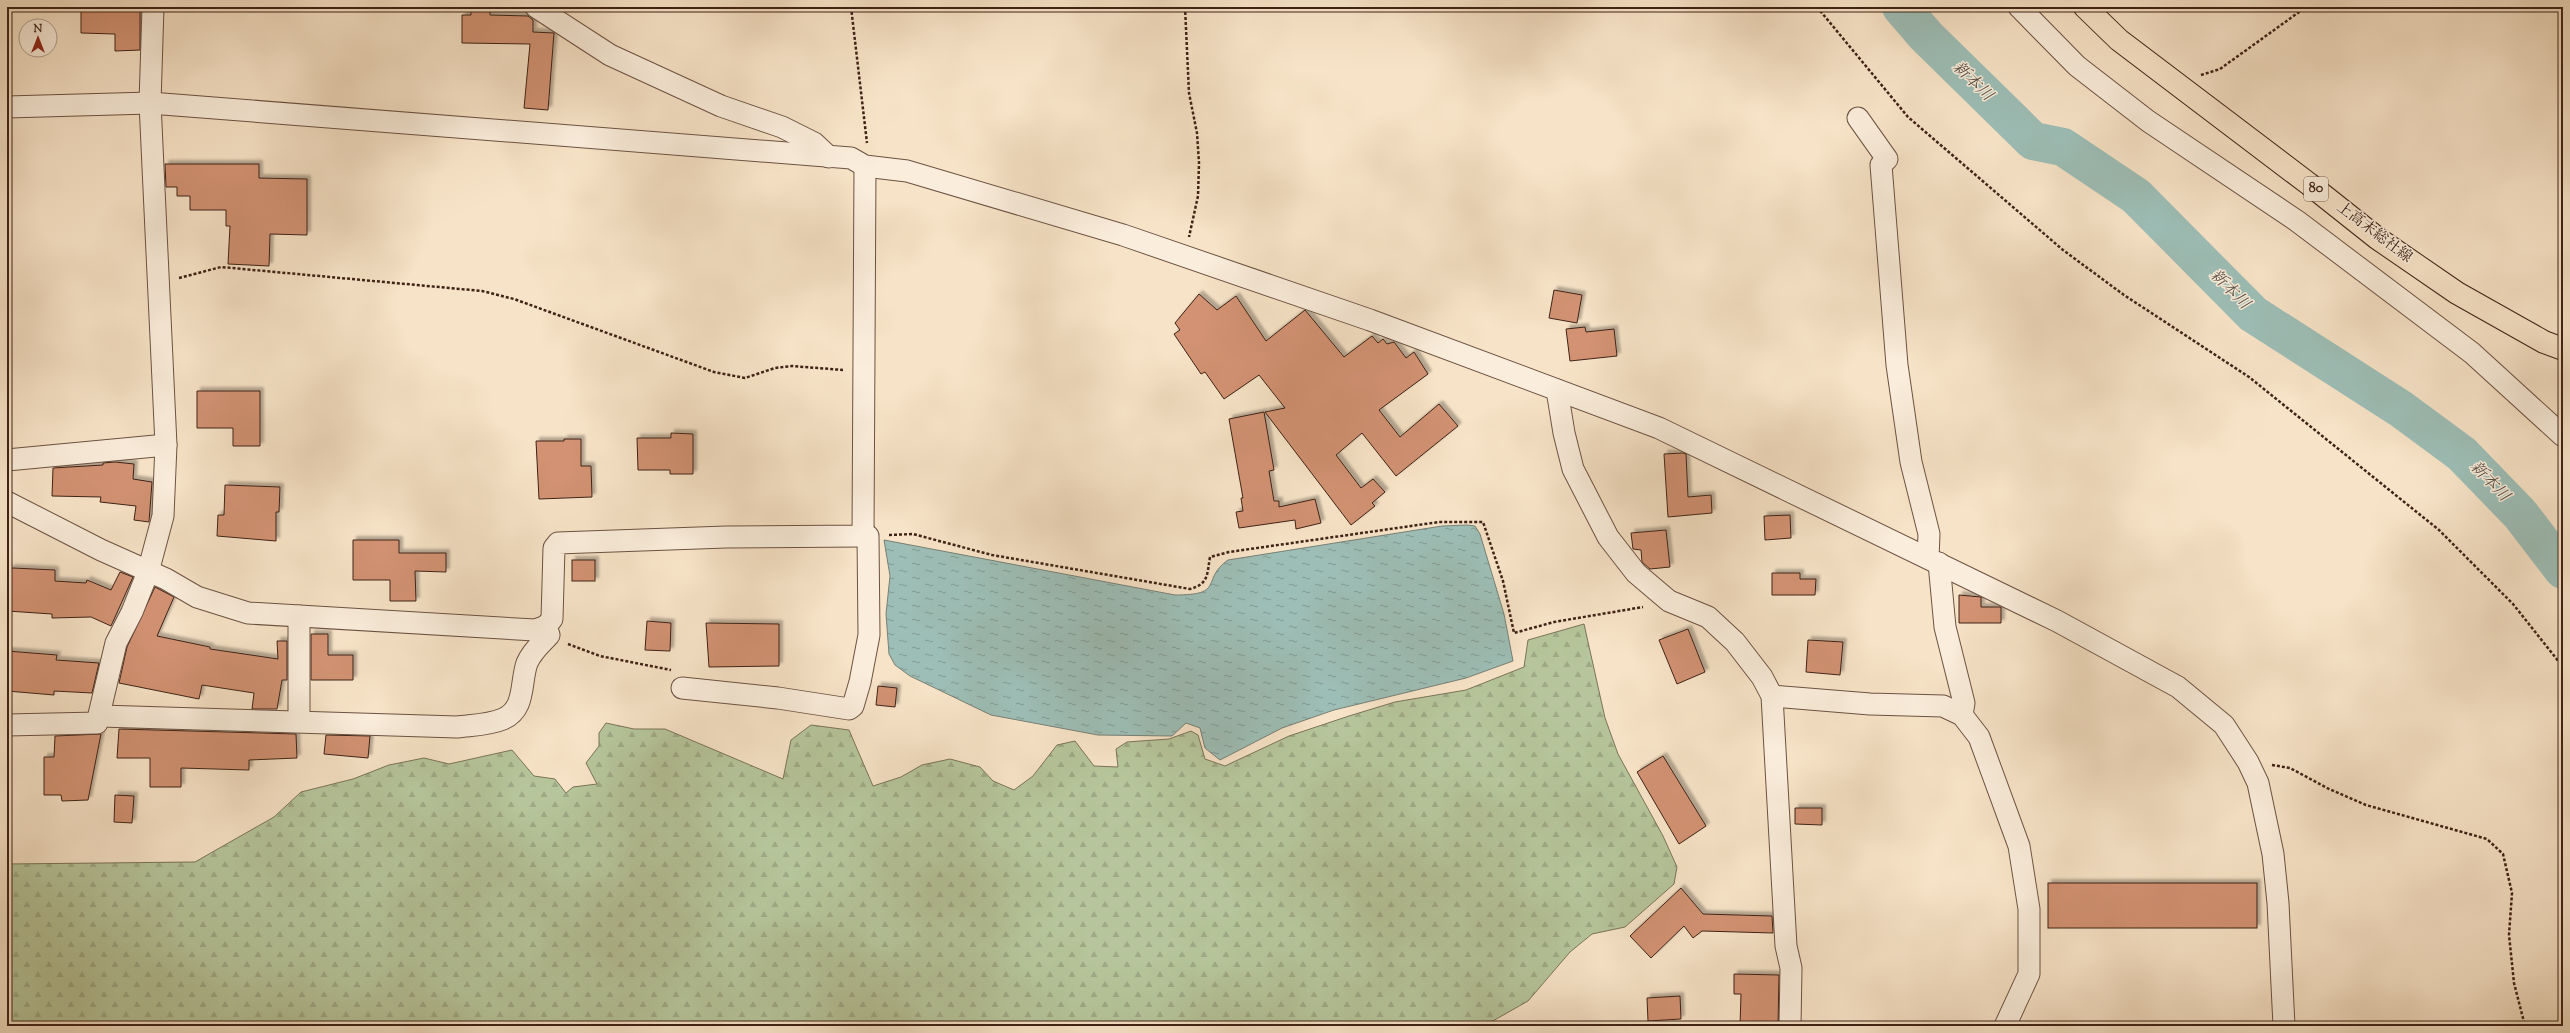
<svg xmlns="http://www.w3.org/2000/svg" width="2570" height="1033" font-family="'Sorts Mill Goudy','Noto Serif JP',serif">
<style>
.forest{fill:url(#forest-firs);stroke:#7a7458}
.water{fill:url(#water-ripples);stroke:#778076}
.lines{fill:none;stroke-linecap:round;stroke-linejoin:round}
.river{stroke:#9dbeb6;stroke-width:38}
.building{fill:#d29273;stroke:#3e2216;filter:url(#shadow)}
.minor-casing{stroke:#6c5242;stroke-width:23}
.major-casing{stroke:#3e2216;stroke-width:24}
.path{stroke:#3e2216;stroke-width:2.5;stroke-dasharray:3 2;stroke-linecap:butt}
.minor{stroke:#faeddb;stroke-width:21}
.major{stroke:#f7e3c7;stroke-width:22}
.labels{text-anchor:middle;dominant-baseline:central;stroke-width:3;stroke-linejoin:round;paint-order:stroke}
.shield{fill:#faeddb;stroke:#765f51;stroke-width:1}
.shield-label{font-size:14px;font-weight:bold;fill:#3e2216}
.street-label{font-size:15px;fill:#3e2216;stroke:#faeddb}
.water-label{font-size:16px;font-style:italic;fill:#5a5146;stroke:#faeddb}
</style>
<defs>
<pattern id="forest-firs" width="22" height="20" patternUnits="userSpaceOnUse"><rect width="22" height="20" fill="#b6c59b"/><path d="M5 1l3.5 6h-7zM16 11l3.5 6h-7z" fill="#9ea985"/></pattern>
<pattern id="water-ripples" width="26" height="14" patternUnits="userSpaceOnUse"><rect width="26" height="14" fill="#9dbeb6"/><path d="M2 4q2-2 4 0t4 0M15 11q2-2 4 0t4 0" fill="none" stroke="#819a93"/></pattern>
<filter id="shadow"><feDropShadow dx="3.5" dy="-3.5" stdDeviation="1" flood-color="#0004"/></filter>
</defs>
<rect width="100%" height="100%" fill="#f7e3c7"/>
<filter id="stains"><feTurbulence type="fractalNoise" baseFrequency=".005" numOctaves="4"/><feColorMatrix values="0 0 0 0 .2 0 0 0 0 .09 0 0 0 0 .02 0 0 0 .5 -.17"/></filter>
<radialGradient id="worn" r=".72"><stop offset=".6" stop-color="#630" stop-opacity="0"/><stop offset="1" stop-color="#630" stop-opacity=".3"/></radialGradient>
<polygon class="forest" points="1584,624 1605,718 1618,754 1663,836 1677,867 1674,884 1625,927 1592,934 1570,952 1528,1001 1484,1026 7,1026 7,864 195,862 274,817 301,792 353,779 389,765 424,758 449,764 512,750 534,776 555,779 566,793 573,787 597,784 586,763 599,746 599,733 606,723 634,729 665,729 783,779 791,740 811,725 849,730 873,786 901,777 922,765 950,759 980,767 993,781 1014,790 1033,776 1057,745 1075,741 1094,766 1118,767 1116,749 1127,742 1169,739 1191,731 1198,735 1205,759 1225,766 1289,736 1349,716 1395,702 1466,690 1524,667 1528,640"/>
<path class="water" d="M1467,525L1475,526L1480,534L1504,614L1513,661L1466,678L1334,710L1282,728L1220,760L1205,748L1200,728L1186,723L1172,736L1098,735L991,715L910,676L895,665L889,654L886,614L890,576L884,540L1175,595C1226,595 1200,580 1228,560L1442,526Z"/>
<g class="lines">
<polyline class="river" points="1901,7 1926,36 2033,141 2063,147 2136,196 2253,314 2401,409 2462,454 2520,514 2563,570"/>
</g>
<g class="building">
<polygon points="81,7 140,7 140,50 115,51 115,34 81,33"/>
<polygon points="471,7 490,7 490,15 528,16 533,20 533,32 554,33 548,110 524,108 530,44 462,43 462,15 471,15"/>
<polygon points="165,164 259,164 259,178 307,179 307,235 270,234 269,266 228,264 230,226 226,226 226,210 190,210 190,196 177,196 177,187 166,187"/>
<polygon points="1554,290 1582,295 1577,323 1549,318"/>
<polygon points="1199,294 1217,310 1236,296 1266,341 1305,310 1344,357 1372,336 1378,343 1383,339 1387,344 1394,342 1406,358 1414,352 1428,374 1379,410 1400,437 1439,404 1458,426 1396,476 1362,433 1336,455 1361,488 1373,479 1385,492 1372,503 1375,506 1351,525 1265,412 1285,408 1259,375 1224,399 1205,372 1201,374 1174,334 1180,330 1175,323"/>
<polygon points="1585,327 1586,332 1614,329 1617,356 1570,361 1566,329"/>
<polygon points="197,391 260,391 260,446 233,446 233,428 197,428"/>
<polygon points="1264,412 1274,470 1269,471 1274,501 1279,501 1279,507 1315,499 1321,523 1296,529 1295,520 1239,528 1236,512 1243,511 1241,498 1243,498 1229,419"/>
<polygon points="671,433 693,434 693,474 670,474 670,470 638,470 637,438 671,438"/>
<polygon points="564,439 581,439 581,466 591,466 592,497 539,499 536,441 564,441"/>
<polygon points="1683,453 1686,454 1688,497 1711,495 1712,513 1668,517 1664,454"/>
<polygon points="115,462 134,464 133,479 152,482 149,522 134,520 136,506 100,502 101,497 52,496 53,468 103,465 103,463"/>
<polygon points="225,485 280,487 279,512 276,512 276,541 217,536 218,515 224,515"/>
<polygon points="1790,515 1791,538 1765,540 1764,516"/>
<polygon points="1666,530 1670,567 1650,569 1642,562 1641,550 1633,549 1631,533"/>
<polygon points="353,540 399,540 399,553 446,553 446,572 415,571 416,601 390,601 390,580 353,580"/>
<rect x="572" y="560" width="23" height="21"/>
<polygon points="13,568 55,570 55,581 86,583 87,580 111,590 120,572 133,577 111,626 91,617 52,618 52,614 7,611 7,570"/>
<polygon points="1772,573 1800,573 1800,579 1816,579 1815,595 1772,595"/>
<polygon points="155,587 174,597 157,636 210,647 210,649 278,659 277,641 287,641 287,680 282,680 277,709 252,709 254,693 202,685 199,699 119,683 127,647"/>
<polygon points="1959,595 1981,597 1981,607 2001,607 2001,623 1959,623"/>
<polygon points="647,621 671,623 670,651 645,650"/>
<polygon points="706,623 779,624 779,666 709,667"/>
<polygon points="1688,629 1705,672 1677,684 1659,640"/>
<polygon points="311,634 328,634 328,655 353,655 353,680 311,680"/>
<polygon points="1808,640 1843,642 1840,675 1806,672"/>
<polygon points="7,651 57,655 56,660 99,663 92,693 54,691 54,695 7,691"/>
<polygon points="878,686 897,688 895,707 876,705"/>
<polygon points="119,729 296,734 297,758 249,760 249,770 181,768 181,787 150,787 150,758 117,758"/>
<polygon points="101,734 88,800 62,801 61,795 44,795 44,757 54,757 55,736"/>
<polygon points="326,735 370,736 368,758 324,754"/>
<polygon points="1663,756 1706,826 1679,844 1637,772"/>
<polygon points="115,795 134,796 132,823 114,822"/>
<polygon points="1795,808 1822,808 1822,825 1795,824"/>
<rect x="2048" y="883" width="209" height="45"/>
<polygon points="1681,888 1703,914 1772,916 1773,933 1702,931 1693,938 1684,926 1651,958 1630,936"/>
<polygon points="1734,974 1779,975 1778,1026 1740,1026 1741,994 1734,994"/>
<polygon points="1680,996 1681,1019 1648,1021 1647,998"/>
</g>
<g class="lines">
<defs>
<g id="minor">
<polyline points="536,7 610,55 721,106 782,127 814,143 829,157"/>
<polyline points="2019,7 2077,66 2148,121 2297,221 2472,353 2563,436"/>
<polyline points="7,107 150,103 851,158 865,166 907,171 1123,235 1370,320 1659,428 2057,621 2178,687 2224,725 2248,762 2258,783 2273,854 2278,903 2284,1026"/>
<polyline points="1858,118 1887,159 1881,165 1897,365 1911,462 1929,534 1928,558"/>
<polyline points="1557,390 1564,433 1573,469 1608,537 1636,573 1669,601 1708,617 1735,642 1762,677 1772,696 1786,946 1791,968 1790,1026"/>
<polyline points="7,460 166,445"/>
<polyline points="7,502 101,550 166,579 197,597 248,613 535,630 546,626 552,619 554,548 558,543 726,537 863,536 865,166"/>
<polyline points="1939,563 1945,627 1964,703 1962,715"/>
<polyline points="299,616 299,720"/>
<polyline points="682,688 778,698 849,709 853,706 860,682 869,635 868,536"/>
<polyline points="1772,696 1870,704 1943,706 1962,715 1979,737 2019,846 2029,909 2029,974 2005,1026"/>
<path d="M100,716L457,727C472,725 489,725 503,719C526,709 520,683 527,663C532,651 541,644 549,635L546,626"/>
<polyline points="7,725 97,723 116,643 132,612 148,572 163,516 166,445 150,103 153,7"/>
</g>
<polyline id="major" points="2085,7 2119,40 2309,184 2377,238 2457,293 2544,342 2563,349"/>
</defs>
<use href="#minor" class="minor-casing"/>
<use href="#major" class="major-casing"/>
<g class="path">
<polyline points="851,7 867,143"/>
<polyline points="1185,7 1189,93 1197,133 1199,163 1198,196 1189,237"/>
<polyline points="1817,7 1908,117 2063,250 2124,295 2249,377 2439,530 2513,604 2563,667"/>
<polyline points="2201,75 2220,69 2306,7"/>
<polyline points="179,278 221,267 482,291 514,299 714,372 745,378 775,368 792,366 843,370"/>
<path d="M889,535L913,534L992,555L1190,589C1209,584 1207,574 1210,557L1229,552L1439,522H1483L1503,581L1514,633L1554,622L1643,607"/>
<polyline points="568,644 600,656 671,670"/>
<polyline points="2272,765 2290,768 2329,789 2366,805 2487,839 2503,854 2512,893 2509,935 2514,983 2525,1026"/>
</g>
<use href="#minor" class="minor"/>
<use href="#major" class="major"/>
</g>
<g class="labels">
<rect class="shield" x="2304" y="177" width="24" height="24" rx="3"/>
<g class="shield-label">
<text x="2316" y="189">80</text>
</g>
<g class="street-label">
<text transform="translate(2374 233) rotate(37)">上高末総社線</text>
</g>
<g class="water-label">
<text transform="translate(1972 82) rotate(44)">新本川</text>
<text transform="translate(2229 290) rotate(45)">新本川</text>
<text transform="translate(2489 482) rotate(46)">新本川</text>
</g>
</g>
<rect width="2570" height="1033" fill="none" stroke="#f7e3c7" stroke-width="24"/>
<rect x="8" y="8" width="2554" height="1017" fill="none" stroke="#3e2216" stroke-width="2"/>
<rect x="12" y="12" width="2546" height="1009" fill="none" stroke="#3e2216"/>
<g transform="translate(38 38)"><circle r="19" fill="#faeddb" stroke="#af9c8c"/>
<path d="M0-3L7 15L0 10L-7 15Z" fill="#8f2418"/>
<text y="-6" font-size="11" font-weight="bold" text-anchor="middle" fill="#3e2216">N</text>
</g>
<rect width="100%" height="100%" filter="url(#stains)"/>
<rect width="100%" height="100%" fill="url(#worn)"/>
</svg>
